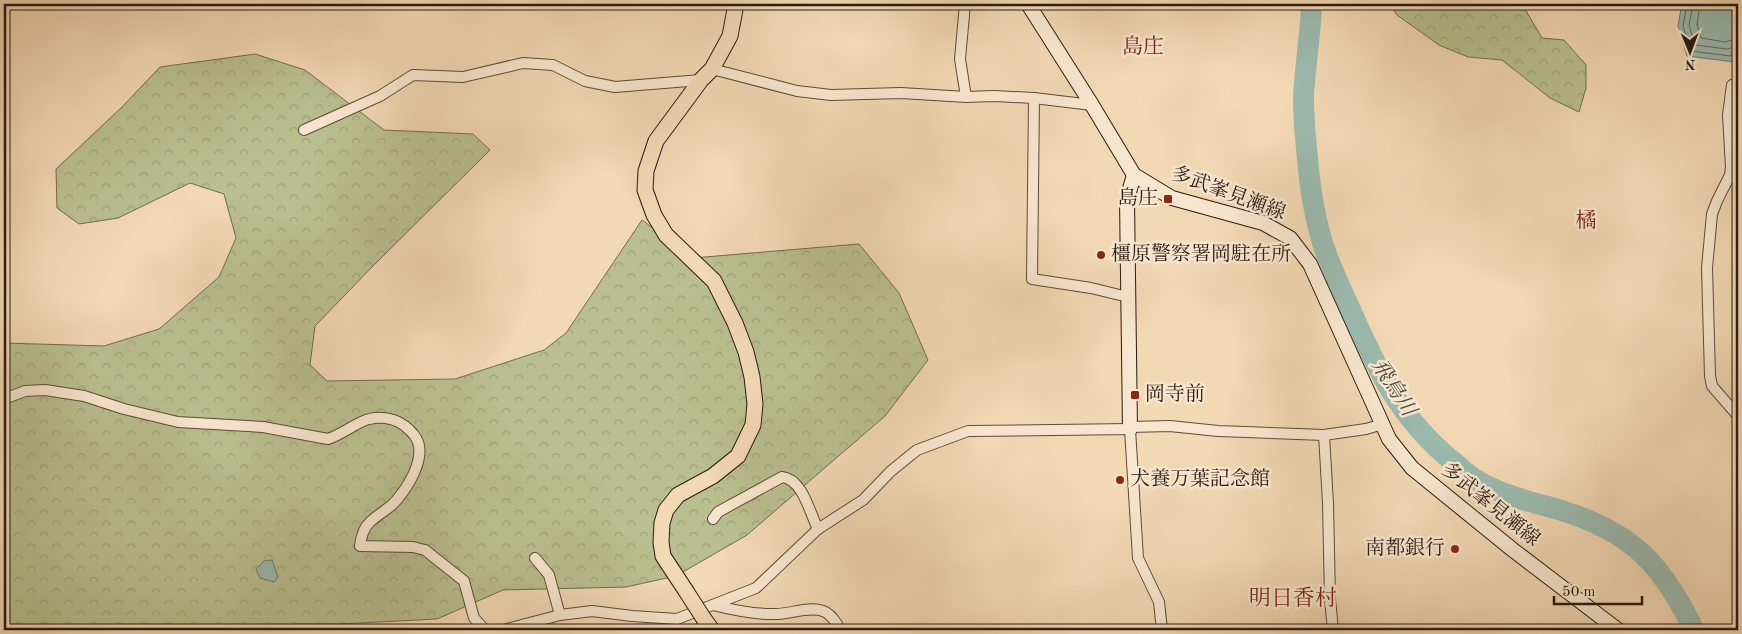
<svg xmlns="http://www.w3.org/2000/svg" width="1742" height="634" font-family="'Old Standard TT','Noto Serif JP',serif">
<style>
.forest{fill:url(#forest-crowns);stroke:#726c50}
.water{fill:#9bb9ae;stroke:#6e7970}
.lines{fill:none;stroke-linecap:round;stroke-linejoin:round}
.shore{stroke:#636a60;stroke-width:1}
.river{stroke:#9bb9ae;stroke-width:21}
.street-casing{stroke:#5d4a3b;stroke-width:12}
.secondary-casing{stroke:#2b1a13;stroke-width:16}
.primary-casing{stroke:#2b1a13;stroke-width:17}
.street{stroke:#f7e6ce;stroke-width:10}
.secondary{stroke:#f7e6ce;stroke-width:14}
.primary{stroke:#f2d8b3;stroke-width:15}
.primary-bridge-casing{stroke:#2b1a13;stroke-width:17;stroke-linecap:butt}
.primary-bridge{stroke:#f2d8b3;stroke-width:15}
.poi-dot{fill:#8f2418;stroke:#f7e6ce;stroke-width:2}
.labels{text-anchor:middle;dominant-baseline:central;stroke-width:5;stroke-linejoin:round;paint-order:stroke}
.street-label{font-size:20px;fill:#2b1a13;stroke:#f7e6ce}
.poi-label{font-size:20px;fill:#2b1a13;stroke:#f7e6ce;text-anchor:start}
.neighbourhood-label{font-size:21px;fill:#7a1f14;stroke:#f7e6ce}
.water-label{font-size:21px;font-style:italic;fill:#4d4a42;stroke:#f7e6ce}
.quarter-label{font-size:22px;fill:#7a1f14;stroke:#f7e6ce}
</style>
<defs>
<pattern id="forest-crowns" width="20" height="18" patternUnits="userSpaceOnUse" patternTransform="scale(1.25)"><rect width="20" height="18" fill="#b9bf8e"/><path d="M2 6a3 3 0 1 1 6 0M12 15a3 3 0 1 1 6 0" fill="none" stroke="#9fa47a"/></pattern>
</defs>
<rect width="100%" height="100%" fill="#f2d8b3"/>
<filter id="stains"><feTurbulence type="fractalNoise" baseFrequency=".004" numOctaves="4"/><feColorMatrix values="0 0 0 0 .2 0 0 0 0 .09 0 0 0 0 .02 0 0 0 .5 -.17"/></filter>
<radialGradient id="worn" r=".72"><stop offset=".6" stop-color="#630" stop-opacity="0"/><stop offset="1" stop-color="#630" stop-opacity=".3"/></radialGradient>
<g class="forest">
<polygon points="1390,4 1524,4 1526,11 1542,38 1564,40 1586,65 1586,88 1579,112 1550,98 1502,60 1468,57 1439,45 1397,15"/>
<polygon points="255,54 305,70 384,130 473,134 490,150 375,264 315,326 310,365 327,381 455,379 544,350 566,333 642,220 693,258 859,244 899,293 928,360 885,416 747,535 676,576 626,587 503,590 437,619 340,624 294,624 291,630 4,630 4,343 104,346 159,329 219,277 236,238 224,194 190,183 118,218 79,224 57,208 56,169 122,107 160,67"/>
</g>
<g class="water">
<polygon points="1682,4 1738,4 1738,51 1735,62 1687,56 1678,26"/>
<polygon points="272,560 278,577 274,582 260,578 256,569 264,561"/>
</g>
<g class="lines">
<g class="shore">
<polyline points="1687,4 1683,26 1691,51 1730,56 1738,52"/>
<polyline points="1693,4 1689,25 1695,45 1727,49 1738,46"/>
<polyline points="1700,4 1697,25 1701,38 1725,42 1738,38"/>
</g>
<path class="river" d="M1311,4V17C1309,40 1306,64 1304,88C1302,109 1306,142 1308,164C1310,187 1314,212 1320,234C1326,258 1338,282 1348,304C1376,368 1400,420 1456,464C1463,470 1470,477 1478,481C1504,496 1532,502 1560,510C1632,532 1662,564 1694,630"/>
<defs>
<g id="street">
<polyline points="965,4 960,59 966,97"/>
<polyline points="712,69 797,91 831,95 901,93 966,97 994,96 1034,98 1092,105"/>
<polyline points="1732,85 1728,115 1731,167 1730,175 1717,201 1712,214 1707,268 1710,376 1712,386 1738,416"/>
<polyline points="1034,98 1032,279 1091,288 1128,297"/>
<polyline points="304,130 380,96 413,75 463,77 523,63 553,65 585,81 615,87 701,80"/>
<path d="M4,399L25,391L45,390L84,396L124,409L178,422L263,427L328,439C341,435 357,422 369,419C387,415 403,421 414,435C428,452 412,481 399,497C392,508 379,513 370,522C363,528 361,538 360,546L413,547L425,550L464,581L474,618L485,630"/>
<polyline points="1130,427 1170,426 1218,431 1324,435 1366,429 1383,424"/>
<polyline points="1324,435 1328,503 1330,599 1333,630"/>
<path d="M713,519L718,512L782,477C803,479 810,514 818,529"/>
<polyline points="535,558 549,575 560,615"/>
<path d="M713,605C733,610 755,615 776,614C790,614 809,606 823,611C829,613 833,618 837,624L836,630"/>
<polyline points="503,630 560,615 592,611 632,616 677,619 756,588 818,529 863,500 891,471 917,450 968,431 1130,429 1138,558 1159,602 1162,630"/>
</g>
<g id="secondary">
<polyline points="1028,4 1092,105 1134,175 1172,198 1263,223 1290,238 1310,264 1389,439 1412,468 1513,550 1618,630"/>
<polyline points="1130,429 1127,199 1134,175"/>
</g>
<g id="primary">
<polyline points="686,591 663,556 661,542 662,523 666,510 678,495 713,476 738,456 753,425 755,404 752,377 746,352 735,323 714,281 666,235 654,215 645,190 646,171 656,141 701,80 712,69 730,36 736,4"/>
<polyline points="704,619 712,630"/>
</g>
</defs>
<use href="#street" class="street-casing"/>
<use href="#secondary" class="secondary-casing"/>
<use href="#primary" class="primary-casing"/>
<use href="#street" class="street"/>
<use href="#secondary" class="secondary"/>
<use href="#primary" class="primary"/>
<defs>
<polyline id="primary-bridge" points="686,591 704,619"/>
</defs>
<use href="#primary-bridge" class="primary-bridge-casing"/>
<use href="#primary-bridge" class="primary-bridge"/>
</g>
<g class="poi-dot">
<rect x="1163" y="194" width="10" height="10" rx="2.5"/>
<circle cx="1101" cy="255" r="5"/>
<rect x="1130" y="390" width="10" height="10" rx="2.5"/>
<circle cx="1120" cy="480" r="5"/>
<circle cx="1455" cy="549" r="5"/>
</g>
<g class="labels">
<g class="street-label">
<text transform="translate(1228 194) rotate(20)">多武峯見瀬線</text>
<text transform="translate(1490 505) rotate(39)">多武峯見瀬線</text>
</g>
<g class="poi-label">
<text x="1158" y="199" text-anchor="end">島庄</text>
<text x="1111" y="255">橿原警察署岡駐在所</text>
<text x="1145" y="395">岡寺前</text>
<text x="1130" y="480">犬養万葉記念館</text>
<text x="1445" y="549" text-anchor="end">南都銀行</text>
</g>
<g class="neighbourhood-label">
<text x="1143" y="47">島庄</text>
<text x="1586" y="221">橘</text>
</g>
<g class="water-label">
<text transform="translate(1393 388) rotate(57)">飛鳥川</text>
</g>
<g class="quarter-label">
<text x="1293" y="599">明日香村</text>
</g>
</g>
<rect width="1742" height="634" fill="none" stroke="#f2d8b3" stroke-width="20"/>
<rect x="5" y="5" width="1732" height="624" fill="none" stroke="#2b1a13" stroke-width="2.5"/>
<rect x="10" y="10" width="1722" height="614" fill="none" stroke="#2b1a13"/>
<g transform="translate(1690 52) rotate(179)" stroke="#f7e6ce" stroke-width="4" paint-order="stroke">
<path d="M0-4L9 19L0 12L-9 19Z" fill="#2b1a13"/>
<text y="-8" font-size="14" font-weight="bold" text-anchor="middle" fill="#2b1a13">N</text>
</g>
<path d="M1554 596v8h88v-8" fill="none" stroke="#2b1a13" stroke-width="2.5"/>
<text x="1562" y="596" font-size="15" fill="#2b1a13" stroke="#f7e6ce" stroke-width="4" paint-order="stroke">50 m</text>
<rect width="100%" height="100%" filter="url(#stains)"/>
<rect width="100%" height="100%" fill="url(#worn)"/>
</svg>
